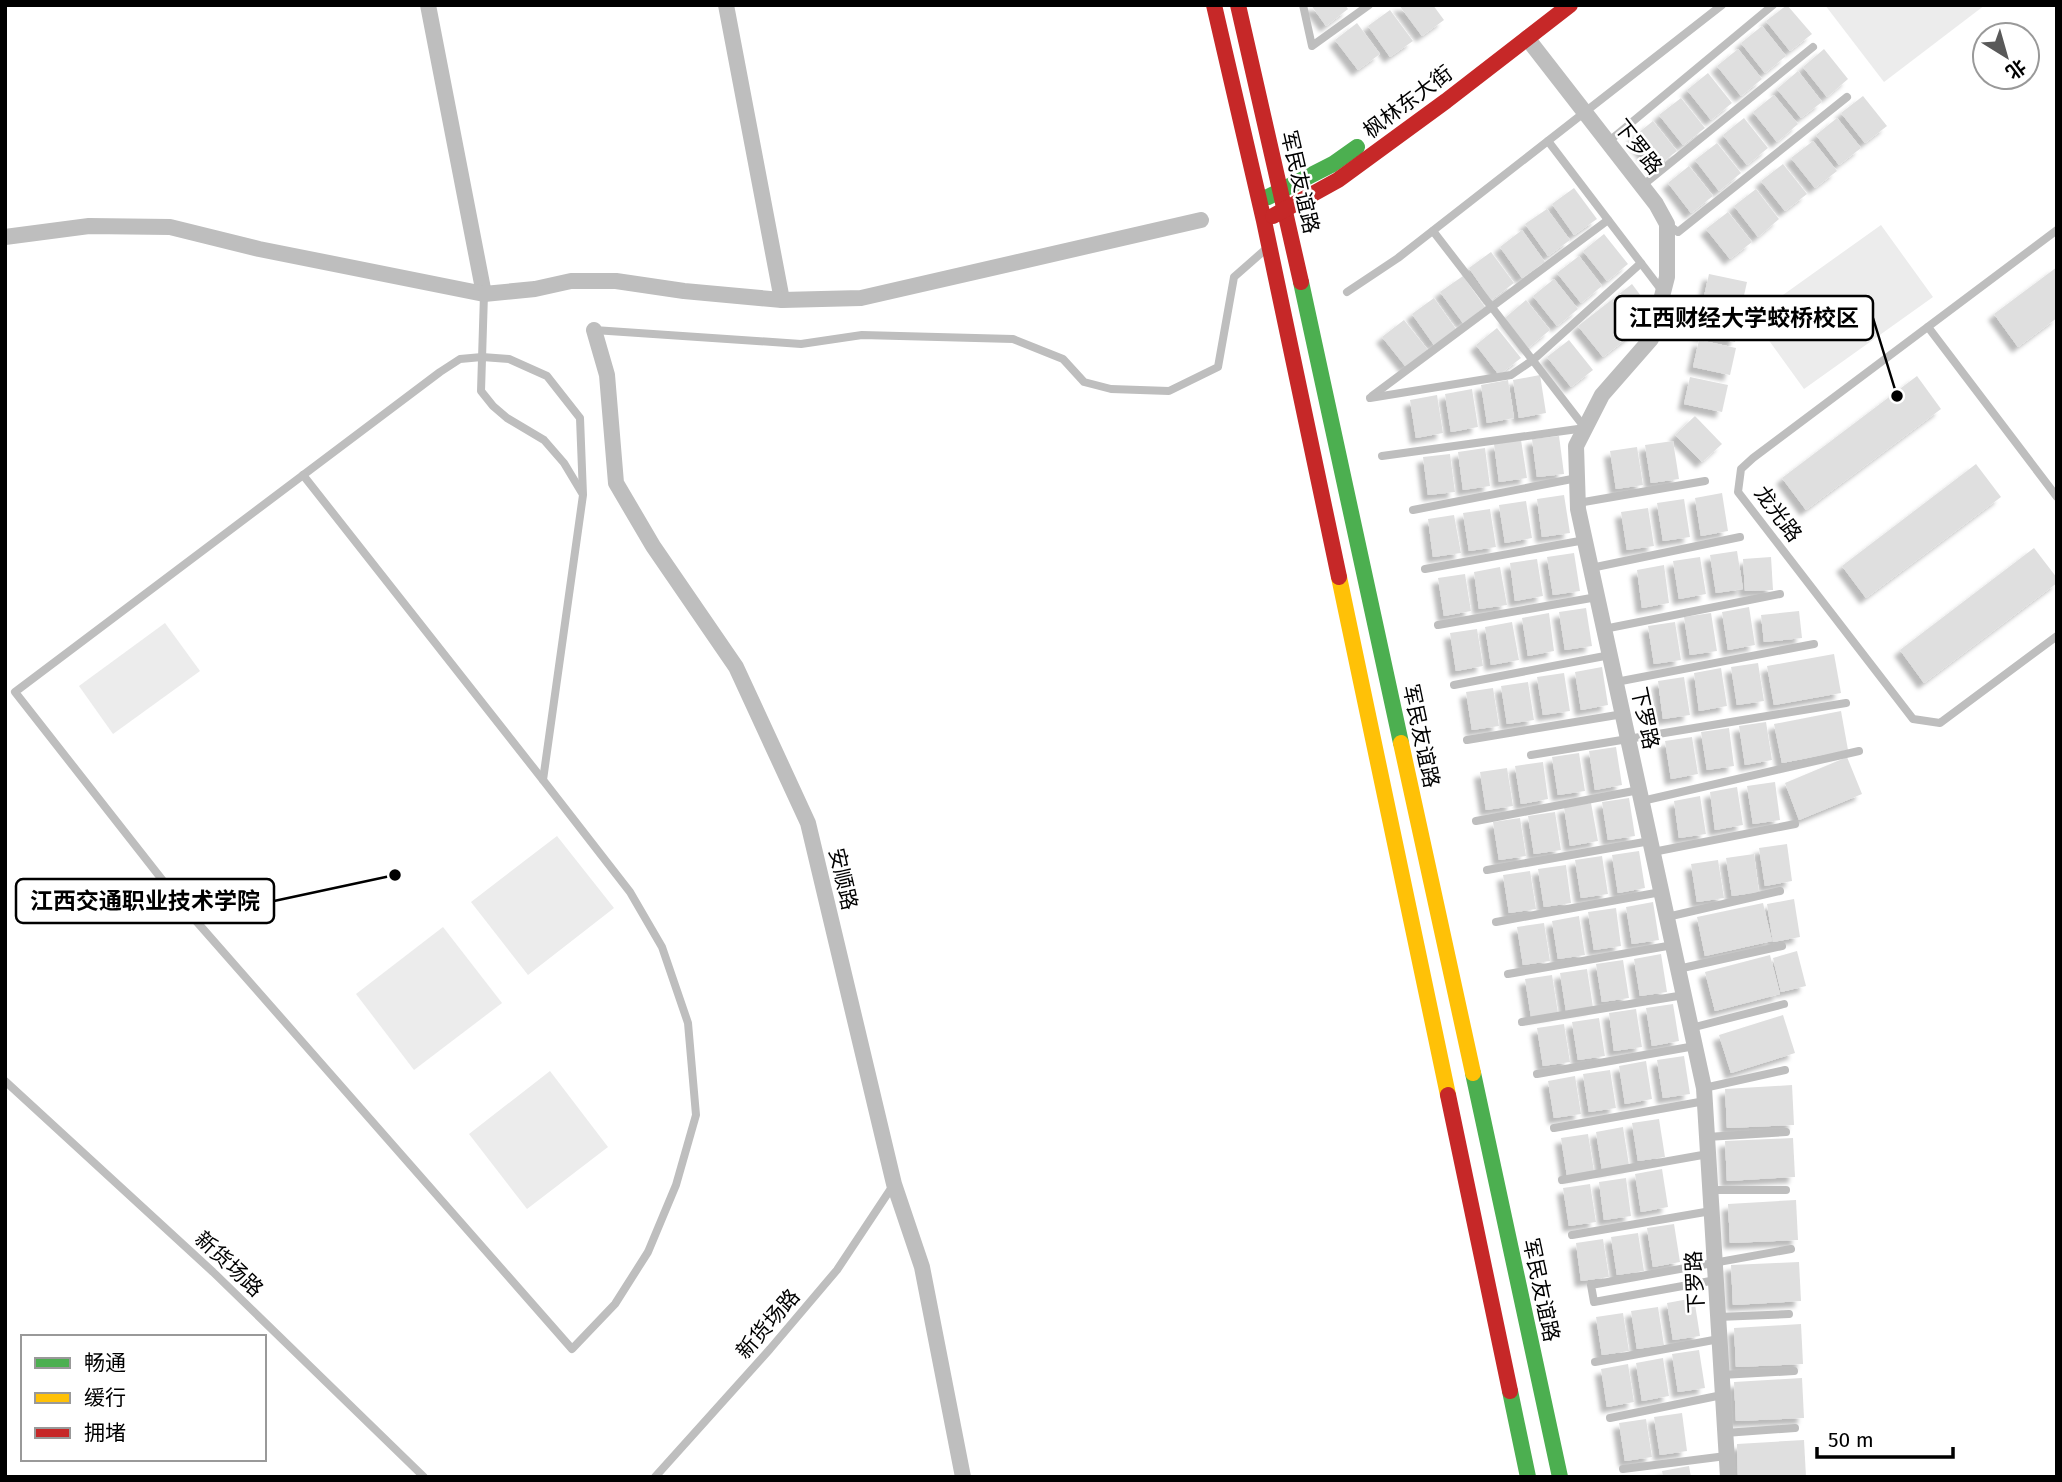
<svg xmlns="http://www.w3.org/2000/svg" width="2062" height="1482" font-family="'Fira Sans','Noto Sans SC',sans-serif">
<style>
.green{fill:#ececec}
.building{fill:#dfdfdf;filter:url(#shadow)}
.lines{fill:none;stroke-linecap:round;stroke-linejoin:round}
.lane{stroke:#bebebe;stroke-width:8}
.street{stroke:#bebebe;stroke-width:16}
.fast{stroke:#4caf50;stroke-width:16}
.slow{stroke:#ffc107;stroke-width:16}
.jam{stroke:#c62828;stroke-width:16}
.labels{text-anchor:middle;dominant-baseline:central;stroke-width:5;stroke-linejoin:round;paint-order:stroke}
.street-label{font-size:21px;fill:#000;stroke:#fff}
.leader{fill:none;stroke:#000;stroke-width:2.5}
.callout-dot{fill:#000;stroke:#fff;stroke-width:2.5}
.callout{fill:#fff;stroke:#000;stroke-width:2.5}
.callout-label{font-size:23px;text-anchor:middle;font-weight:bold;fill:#000}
</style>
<defs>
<filter id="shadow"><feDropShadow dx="-6" dy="6" stdDeviation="2" flood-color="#0004"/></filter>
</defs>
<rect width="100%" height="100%" fill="#fff"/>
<g class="green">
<polygon points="1825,5 1985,5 1884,82"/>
<polygon points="1881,225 1933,297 1804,389 1752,317"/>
<polygon points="165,623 200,671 113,734 79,686"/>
<polygon points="557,836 614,908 528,975 471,902"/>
<polygon points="443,927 502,1003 414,1070 356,994"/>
<polygon points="550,1071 608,1147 527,1209 469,1134"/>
</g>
<g class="building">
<polygon points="1311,5 1345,5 1348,9 1326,26"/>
<polygon points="1399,5 1433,5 1444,20 1422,36"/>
<polygon points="1787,5 1812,34 1790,51 1766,21"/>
<polygon points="1390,10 1413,41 1390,57 1368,26"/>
<polygon points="1357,23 1380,54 1358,70 1335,40"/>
<polygon points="1762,26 1786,56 1765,73 1741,43"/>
<polygon points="1738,49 1762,79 1741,96 1717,66"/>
<polygon points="1824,49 1848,79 1827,97 1803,67"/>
<polygon points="1798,71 1822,102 1801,118 1777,89"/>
<polygon points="1708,73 1732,103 1711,120 1687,90"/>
<polygon points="1774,95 1798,124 1777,142 1753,112"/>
<polygon points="1863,96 1887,126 1865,143 1841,113"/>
<polygon points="1681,98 1705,128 1683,145 1659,115"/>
<polygon points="1744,118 1768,148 1747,165 1723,135"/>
<polygon points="1837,118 1861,148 1839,165 1816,135"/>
<polygon points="1653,121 1677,151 1655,168 1632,138"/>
<polygon points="1813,141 1837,171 1815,188 1791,158"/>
<polygon points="1717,143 1741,173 1719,191 1695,160"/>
<polygon points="1783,164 1807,194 1785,211 1761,181"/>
<polygon points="1689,166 1713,196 1691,213 1668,183"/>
<polygon points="1574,188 1597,219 1574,235 1552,204"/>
<polygon points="1756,189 1779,219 1758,237 1734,206"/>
<polygon points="1547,209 1570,240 1548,256 1525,224"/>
<polygon points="1728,212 1752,242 1730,259 1706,229"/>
<polygon points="1522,230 1545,262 1522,278 1500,247"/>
<polygon points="1604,234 1628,264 1607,281 1583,251"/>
<polygon points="1491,252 1514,283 1491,300 1469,268"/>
<polygon points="1579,256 1602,286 1581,303 1557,273"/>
<polygon points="2057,267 2057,318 2018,347 1994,314"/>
<polygon points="1709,274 1747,282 1741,309 1703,301"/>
<polygon points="1463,276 1485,307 1463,323 1440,292"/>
<polygon points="1554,279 1578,309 1557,326 1533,296"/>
<polygon points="1632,284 1656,316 1603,357 1578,326"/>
<polygon points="1434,298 1456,329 1434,345 1412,314"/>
<polygon points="1526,300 1550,330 1528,348 1505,318"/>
<polygon points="1703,307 1741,315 1735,342 1697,334"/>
<polygon points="1404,320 1428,350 1406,367 1382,337"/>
<polygon points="1497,328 1521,358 1499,375 1476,345"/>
<polygon points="1569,340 1593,370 1571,387 1547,357"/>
<polygon points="1699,340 1736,348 1730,375 1693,367"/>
<polygon points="1540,375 1546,413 1519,418 1513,380"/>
<polygon points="1917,376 1941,409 1806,510 1782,478"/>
<polygon points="1690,377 1728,385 1722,412 1684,404"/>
<polygon points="1508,380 1514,418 1487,423 1481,385"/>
<polygon points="1472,389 1478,427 1451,432 1445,394"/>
<polygon points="1437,395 1443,433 1416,438 1410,400"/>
<polygon points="1695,416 1722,444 1702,462 1675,435"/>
<polygon points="1559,436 1564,474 1537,477 1532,439"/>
<polygon points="1521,440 1527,478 1499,482 1494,444"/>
<polygon points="1673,441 1679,479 1651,483 1645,445"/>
<polygon points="1637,447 1643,485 1616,489 1610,451"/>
<polygon points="1485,448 1490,486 1463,490 1458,452"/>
<polygon points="1450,454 1455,492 1428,495 1423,457"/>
<polygon points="1976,464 2001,497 1866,598 1842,566"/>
<polygon points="1722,493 1728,531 1701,536 1695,498"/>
<polygon points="1564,495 1570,533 1542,537 1537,499"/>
<polygon points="1684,499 1690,537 1663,541 1657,503"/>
<polygon points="1526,501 1532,538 1505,543 1499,505"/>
<polygon points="1648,508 1654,546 1627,550 1621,512"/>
<polygon points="1490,509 1496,547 1469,551 1463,513"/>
<polygon points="1454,515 1461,553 1433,557 1428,519"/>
<polygon points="2034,548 2057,578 2057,583 1924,683 1900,650"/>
<polygon points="1737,551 1743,589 1716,593 1710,555"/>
<polygon points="1574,553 1580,591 1553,595 1547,557"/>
<polygon points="1700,557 1706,594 1679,599 1673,561"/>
<polygon points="1771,557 1773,590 1745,591 1743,559"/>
<polygon points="1537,559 1543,596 1515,601 1510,563"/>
<polygon points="1664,565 1669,603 1642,608 1637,570"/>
<polygon points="1500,567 1507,605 1479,609 1474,572"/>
<polygon points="1465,574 1471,611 1444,616 1438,578"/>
<polygon points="1749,607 1755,645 1728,650 1722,612"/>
<polygon points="1586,608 1592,646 1565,650 1559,612"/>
<polygon points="1799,611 1802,638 1764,642 1761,615"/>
<polygon points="1549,613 1554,651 1528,656 1522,618"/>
<polygon points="1711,613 1717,651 1690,655 1684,617"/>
<polygon points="1512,622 1519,660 1491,665 1485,627"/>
<polygon points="1675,622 1681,660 1654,664 1648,626"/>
<polygon points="1477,629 1483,666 1456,671 1450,633"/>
<polygon points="1834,654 1841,693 1774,705 1767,666"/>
<polygon points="1758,663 1764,701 1737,705 1731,667"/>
<polygon points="1602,667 1608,705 1581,710 1575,672"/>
<polygon points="1721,668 1727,706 1699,711 1694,673"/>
<polygon points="1564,673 1570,711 1543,715 1537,677"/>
<polygon points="1684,677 1690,715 1663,719 1658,681"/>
<polygon points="1528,682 1534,720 1507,724 1501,686"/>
<polygon points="1493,688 1499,726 1472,730 1466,692"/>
<polygon points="1841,711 1848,750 1782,763 1774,724"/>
<polygon points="1766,722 1772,760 1745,765 1739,726"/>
<polygon points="1729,728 1734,766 1707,770 1701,732"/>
<polygon points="1692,737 1698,774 1671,779 1665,741"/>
<polygon points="1616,747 1622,785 1595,790 1589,751"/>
<polygon points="1579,753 1585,791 1558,795 1552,757"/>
<polygon points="1847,757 1862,794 1799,820 1785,783"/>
<polygon points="1543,762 1548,799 1521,804 1515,766"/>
<polygon points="1507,768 1513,806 1486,810 1480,772"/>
<polygon points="1775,782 1780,820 1753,824 1747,786"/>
<polygon points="1737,787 1743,825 1715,830 1710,792"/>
<polygon points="1700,796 1706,834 1679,838 1674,801"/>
<polygon points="1629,798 1635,836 1608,840 1602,802"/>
<polygon points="1591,803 1598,841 1570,846 1564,807"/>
<polygon points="1555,812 1561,850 1534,854 1528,816"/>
<polygon points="1520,818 1526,856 1499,860 1493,822"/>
<polygon points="1787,844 1792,881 1765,886 1759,848"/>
<polygon points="1639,851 1645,888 1618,893 1612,855"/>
<polygon points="1754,854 1759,892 1732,896 1726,858"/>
<polygon points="1602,856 1608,894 1581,898 1575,860"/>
<polygon points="1718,860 1724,898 1697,902 1691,864"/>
<polygon points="1566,865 1571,903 1544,907 1538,869"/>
<polygon points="1530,871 1536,909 1509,913 1503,875"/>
<polygon points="1794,899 1800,937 1773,942 1767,904"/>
<polygon points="1653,902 1659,940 1632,944 1626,907"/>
<polygon points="1763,903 1772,941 1705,956 1697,917"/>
<polygon points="1616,908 1621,946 1594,950 1588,912"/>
<polygon points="1579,916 1585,955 1558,959 1552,921"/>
<polygon points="1544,923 1550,961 1523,965 1517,927"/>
<polygon points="1797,951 1806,986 1781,992 1773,958"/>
<polygon points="1661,954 1667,992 1640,996 1634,959"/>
<polygon points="1770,955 1780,994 1715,1011 1705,972"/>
<polygon points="1623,960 1629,998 1602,1002 1596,964"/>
<polygon points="1587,969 1593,1007 1566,1011 1560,973"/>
<polygon points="1552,975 1558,1013 1531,1017 1525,979"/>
<polygon points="1673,1004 1679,1041 1652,1046 1646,1008"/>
<polygon points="1636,1009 1642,1047 1614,1051 1609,1013"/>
<polygon points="1783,1015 1795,1053 1731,1073 1719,1035"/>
<polygon points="1599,1018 1605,1056 1578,1060 1572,1022"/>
<polygon points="1564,1024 1570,1062 1543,1066 1537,1028"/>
<polygon points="1684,1056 1690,1094 1663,1098 1657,1060"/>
<polygon points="1646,1061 1652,1099 1625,1104 1619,1066"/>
<polygon points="1610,1070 1616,1108 1589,1112 1583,1074"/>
<polygon points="1575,1076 1581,1114 1554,1118 1548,1081"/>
<polygon points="1792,1085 1794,1125 1727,1128 1725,1089"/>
<polygon points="1659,1119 1665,1157 1638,1161 1632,1123"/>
<polygon points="1623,1127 1629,1165 1602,1170 1596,1132"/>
<polygon points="1588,1134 1594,1171 1567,1176 1561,1138"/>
<polygon points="1793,1138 1795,1177 1727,1181 1725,1141"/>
<polygon points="1662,1169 1668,1207 1641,1212 1635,1174"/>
<polygon points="1626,1178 1631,1216 1604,1220 1599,1182"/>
<polygon points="1590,1184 1596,1222 1569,1226 1563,1188"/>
<polygon points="1796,1200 1798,1240 1730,1243 1728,1204"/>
<polygon points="1674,1224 1680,1262 1653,1267 1647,1228"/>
<polygon points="1638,1233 1644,1271 1617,1275 1611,1237"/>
<polygon points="1603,1239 1609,1277 1581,1281 1576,1243"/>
<polygon points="1799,1262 1801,1301 1733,1305 1731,1265"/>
<polygon points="1694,1298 1700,1336 1673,1340 1667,1303"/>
<polygon points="1658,1307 1664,1345 1637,1349 1631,1311"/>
<polygon points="1623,1313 1629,1351 1602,1355 1596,1317"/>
<polygon points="1801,1324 1803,1364 1736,1367 1734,1328"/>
<polygon points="1699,1350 1705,1388 1678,1392 1672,1354"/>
<polygon points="1663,1358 1669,1396 1642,1401 1636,1363"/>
<polygon points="1628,1364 1634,1402 1607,1407 1601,1369"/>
<polygon points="1802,1378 1804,1418 1736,1421 1734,1382"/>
<polygon points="1682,1413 1687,1451 1660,1455 1654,1417"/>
<polygon points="1646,1419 1652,1457 1625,1461 1619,1423"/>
<polygon points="1804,1440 1806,1477 1738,1477 1737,1444"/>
<polygon points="1689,1466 1691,1477 1663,1477 1662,1471"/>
</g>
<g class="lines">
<g class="lane">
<polyline points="1303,5 1312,46 1369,5"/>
<polyline points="1548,141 1663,292"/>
<polyline points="1608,142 1773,5"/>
<polyline points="1642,186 1813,47"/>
<polyline points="1667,224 1678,232 1847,97"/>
<polyline points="2057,230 1753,458 1741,469 1738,492 1913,719 1940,723 2057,636"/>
<polyline points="1347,292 1398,258 1722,5"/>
<polyline points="484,294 481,391 493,406 507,418 544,440 564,463 582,493"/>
<polyline points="1928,327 2057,497"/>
<polyline points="594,330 801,344 862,335 1013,339 1063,359 1084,382 1111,389 1169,391 1218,367 1234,277 1267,248"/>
<polygon points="482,357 509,359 547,376 580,418 583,495 543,780 630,892 662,947 688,1023 696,1115 676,1185 648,1252 615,1304 572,1349 182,905 15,692 440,372 460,359"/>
<polyline points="1372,396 1608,220"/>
<polyline points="1370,398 1511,375 1533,360 1641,263"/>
<polyline points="1382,456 1585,428 1433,231"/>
<polyline points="303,475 543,780"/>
<polyline points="1578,503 1705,481"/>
<polyline points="1413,510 1577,478"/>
<polyline points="1591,568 1740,537"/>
<polyline points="1425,569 1585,540"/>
<polyline points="1438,625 1597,597"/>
<polyline points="1604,629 1780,594"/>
<polyline points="1616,682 1814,644"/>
<polyline points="1454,685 1610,655"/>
<polyline points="1467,740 1623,714"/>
<polyline points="1531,755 1846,703"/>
<polyline points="1642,801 1859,751"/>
<polyline points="1476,821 1639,790"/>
<polyline points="1653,852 1795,824"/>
<polyline points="1487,870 1650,841"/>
<polyline points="1667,917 1780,891"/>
<polyline points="1496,922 1661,892"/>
<polyline points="1678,969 1782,946"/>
<polyline points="1508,974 1673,945"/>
<polyline points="1522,1022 1684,995"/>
<polyline points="1691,1028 1784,1004"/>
<polyline points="1537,1074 1695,1046"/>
<polyline points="5,1081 213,1272 424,1477"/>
<polyline points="1704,1088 1785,1070"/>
<polyline points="1554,1128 1705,1101"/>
<polyline points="1707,1137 1786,1132"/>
<polyline points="1562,1180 1708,1154"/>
<polyline points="1710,1190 1786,1190"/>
<polyline points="1572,1235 1711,1211"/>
<polyline points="1716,1280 1594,1302 1591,1285 1791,1249"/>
<polyline points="1718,1317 1789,1314"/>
<polyline points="1595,1362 1719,1339"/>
<polyline points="1721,1375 1794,1371"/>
<polyline points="1610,1418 1722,1395"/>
<polyline points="1725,1433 1795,1428"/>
<polyline points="1623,1469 1726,1456"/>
<polyline points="655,1477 770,1349 837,1270 894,1184"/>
</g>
<g class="street">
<polyline points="428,5 484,294"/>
<polyline points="726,5 782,300"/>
<polyline points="1527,38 1656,204 1667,224 1667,277 1651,339 1602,395 1576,446 1578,509 1704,1088 1728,1477"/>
<polyline points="5,237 89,226 170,227 259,249 484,294 535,289 571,281 616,281 684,291 782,300 861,298 1201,220"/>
<polyline points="594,330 607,375 616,483 653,546 736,667 808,823 894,1184 922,1267 963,1477"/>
</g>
<g class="fast">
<polyline points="1268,197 1333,164 1357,147"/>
<polyline points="1301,282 1401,743"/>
<polyline points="1473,1073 1560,1477"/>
<polyline points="1510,1391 1528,1477"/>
</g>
<g class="slow">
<polyline points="1339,577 1448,1095"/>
<polyline points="1401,743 1473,1073"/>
</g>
<g class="jam">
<polyline points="1214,5 1264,221 1339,577"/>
<polyline points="1238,5 1301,282"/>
<polyline points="1273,216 1338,180 1446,101 1570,5"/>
<polyline points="1448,1095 1510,1391"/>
</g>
</g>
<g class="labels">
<g class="street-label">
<text transform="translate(1408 102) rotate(-37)">枫林东大街</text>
<text transform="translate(1638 147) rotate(52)">下罗路</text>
<text transform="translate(1300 182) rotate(77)">军民友谊路</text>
<text transform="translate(1778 514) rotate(53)">龙光路</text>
<text transform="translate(1645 718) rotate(78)">下罗路</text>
<text transform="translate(1421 736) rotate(78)">军民友谊路</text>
<text transform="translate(843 879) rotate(77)">安顺路</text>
<text transform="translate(229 1264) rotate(43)">新货场路</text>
<text transform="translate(1695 1282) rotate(-93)">下罗路</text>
<text transform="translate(1541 1290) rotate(78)">军民友谊路</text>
<text transform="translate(768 1324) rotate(-49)">新货场路</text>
</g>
</g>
<path class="leader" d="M1897 396L1873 318M395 875L274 901"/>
<g class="callout-dot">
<circle cx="1897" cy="396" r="7"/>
<circle cx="395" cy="875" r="7"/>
</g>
<g class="callout">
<rect x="1615" y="296" width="258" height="44" rx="7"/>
<rect x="16" y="879" width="258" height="44" rx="7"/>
</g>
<g class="callout-label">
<text x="1744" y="326">江西财经大学蛟桥校区</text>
<text x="145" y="909">江西交通职业技术学院</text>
</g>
<rect width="2062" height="1482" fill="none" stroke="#000000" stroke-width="14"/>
<rect x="21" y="1335" width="245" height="126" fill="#ffffff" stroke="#999999" stroke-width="2"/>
<rect x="35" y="1358" width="35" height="10" fill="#4caf50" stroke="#999999" stroke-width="2"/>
<text x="84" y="1370" font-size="21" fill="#000000">畅通</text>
<rect x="35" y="1393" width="35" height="10" fill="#ffc107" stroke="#999999" stroke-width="2"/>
<text x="84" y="1405" font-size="21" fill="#000000">缓行</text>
<rect x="35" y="1428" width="35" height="10" fill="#c62828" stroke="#999999" stroke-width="2"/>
<text x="84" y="1440" font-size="21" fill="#000000">拥堵</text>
<g transform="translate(2006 56) rotate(143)"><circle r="33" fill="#ffffff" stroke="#999999" stroke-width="2"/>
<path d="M0-5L12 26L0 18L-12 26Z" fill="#595959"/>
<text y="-10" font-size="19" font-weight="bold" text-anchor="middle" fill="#000000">北</text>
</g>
<path d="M1817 1447v10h136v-10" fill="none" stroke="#000000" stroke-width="3.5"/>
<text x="1828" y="1447" font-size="21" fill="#000000" stroke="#ffffff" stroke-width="5" paint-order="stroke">50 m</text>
</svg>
